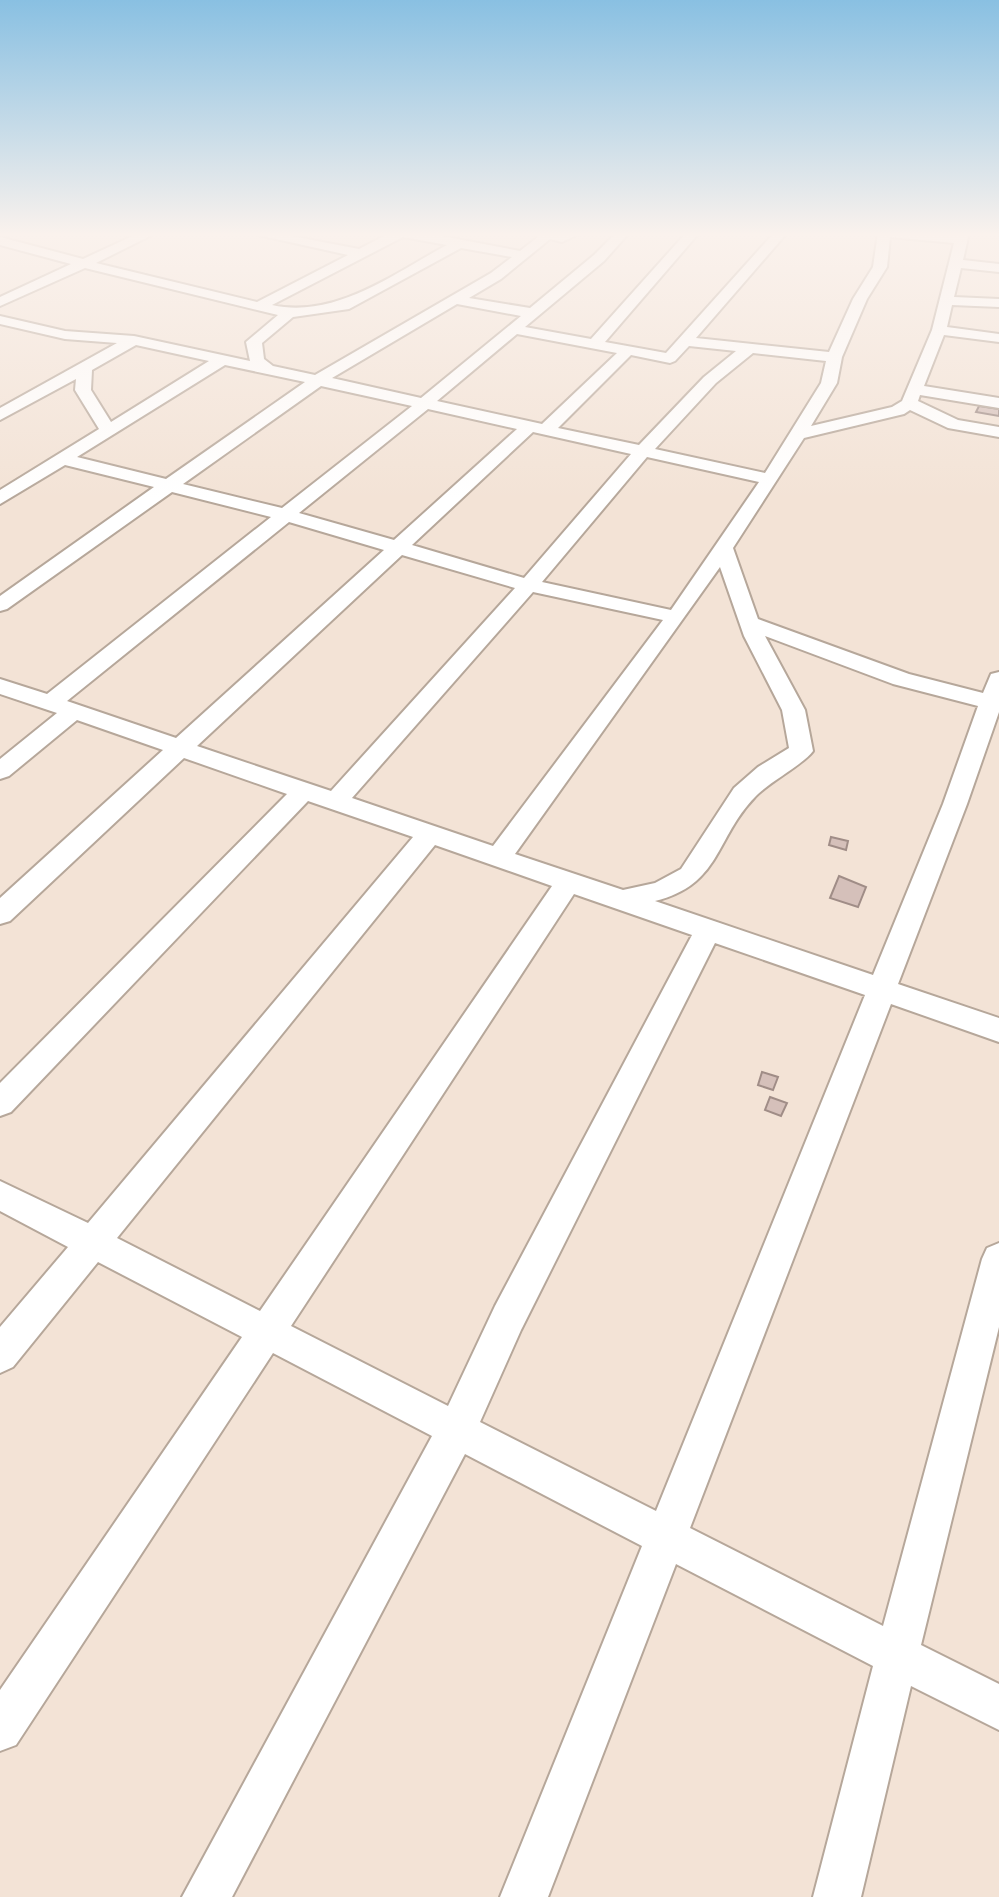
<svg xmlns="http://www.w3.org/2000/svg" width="999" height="1897" font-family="Montserrat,sans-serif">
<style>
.building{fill:#d5c0ba;stroke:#a08d87;stroke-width:2}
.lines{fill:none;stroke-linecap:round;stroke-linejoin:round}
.street-casing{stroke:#b6a79a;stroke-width:4}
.street{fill:#fff;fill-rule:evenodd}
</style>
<rect width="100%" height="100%" fill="#f3e3d6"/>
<g class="building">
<polygon points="979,406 999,409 999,416 976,412"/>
<polygon points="831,837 848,841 846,850 829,845"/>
<polygon points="839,876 866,887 858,907 830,898"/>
<polygon points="762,1072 778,1077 773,1090 758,1085"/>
<polygon points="770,1097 787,1103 781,1116 765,1110"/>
</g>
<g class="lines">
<defs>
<path id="street" d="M139,233H156L96,263L257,302L348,255L249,233H276L359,249L390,233H426L520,251L538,237L533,233H581L562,242L550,239L501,279L469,298L530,308L594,255L616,233H629L604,261L525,327L591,339L686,233H699L605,342L666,353L774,233H787L696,338L829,352L853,299L873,267L878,233H969L963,260L999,264V272L961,268L954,297L999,299V307L952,305L947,327L999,334V342L944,335L924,386L999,398V408L920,395L918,401L958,420L999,427V437L948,428L910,410L904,414L804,438L733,548L758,619L909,674L983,693L991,674L999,672V712L967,804L898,984L999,1018V1042L891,1004L690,1528L883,1626L982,1259L987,1248L999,1243V1327L921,1645L999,1684V1730L911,1686L861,1897H813L873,1666L676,1564L548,1897H500L642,1546L465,1454L232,1897H182L432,1436L273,1353L16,1745L0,1751V1690L242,1337L98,1262L13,1367L0,1373V1327L68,1247L0,1211V1181L88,1223L413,837L308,801L11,1112L0,1116V1083L287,794L184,758L10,921L0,924V898L163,750L77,720L9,776L0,779V759L57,713L0,694V679L47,694L271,517L172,492L7,609L0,611V596L154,487L65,465L0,504V490L99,429L75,390L76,379L0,420V408L117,343L65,339L0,324V316L65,331L134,336L250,361L246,342L278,315L85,268L0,306V297L71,264L0,245V237L83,259ZM403,237L447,245C393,274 335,319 272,305ZM890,237L954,243L932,330L902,401L892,407L811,426L837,383L842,357L867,299L887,267ZM461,248L512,257L491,273L315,375L273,366L264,359L262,343L293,317L349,309ZM457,304L521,316L421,398L332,378ZM517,334L617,353L542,424L437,401ZM136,345L209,361L111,422L91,390L92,370ZM689,346L736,351L704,377L639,445L558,428L631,355L670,363L675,361ZM753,353L826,361L821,383L765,473L655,449L716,383ZM225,365L305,382L166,479L77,457ZM321,386L412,406L282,508L183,484ZM428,409L517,429L394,540L299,513ZM533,432L631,454L524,578L412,545ZM647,457L759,482L671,610L542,582ZM289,522L384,550L176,738L67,701ZM402,555L515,588L331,791L197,746ZM720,567L744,636L782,710L789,748L758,767L734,788L681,869L655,883L623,890L515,854ZM533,592L663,620L493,846L352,798ZM765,636L893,684L978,706L943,804L873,975L655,901C721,885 715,838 755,797C769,782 804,764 813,751L805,710ZM435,845L552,886L260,1311L117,1238ZM574,894L692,935L495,1306L448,1406L291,1326ZM715,943L865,995L656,1511L480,1422L521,1330Z"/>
</defs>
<use href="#street" class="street-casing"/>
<use href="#street" class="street"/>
</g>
<linearGradient id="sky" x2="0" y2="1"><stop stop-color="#89c0e2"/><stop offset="0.47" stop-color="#faf2ed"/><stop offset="1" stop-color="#faf2ed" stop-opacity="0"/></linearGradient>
<rect width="999" height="499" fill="url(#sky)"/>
</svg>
